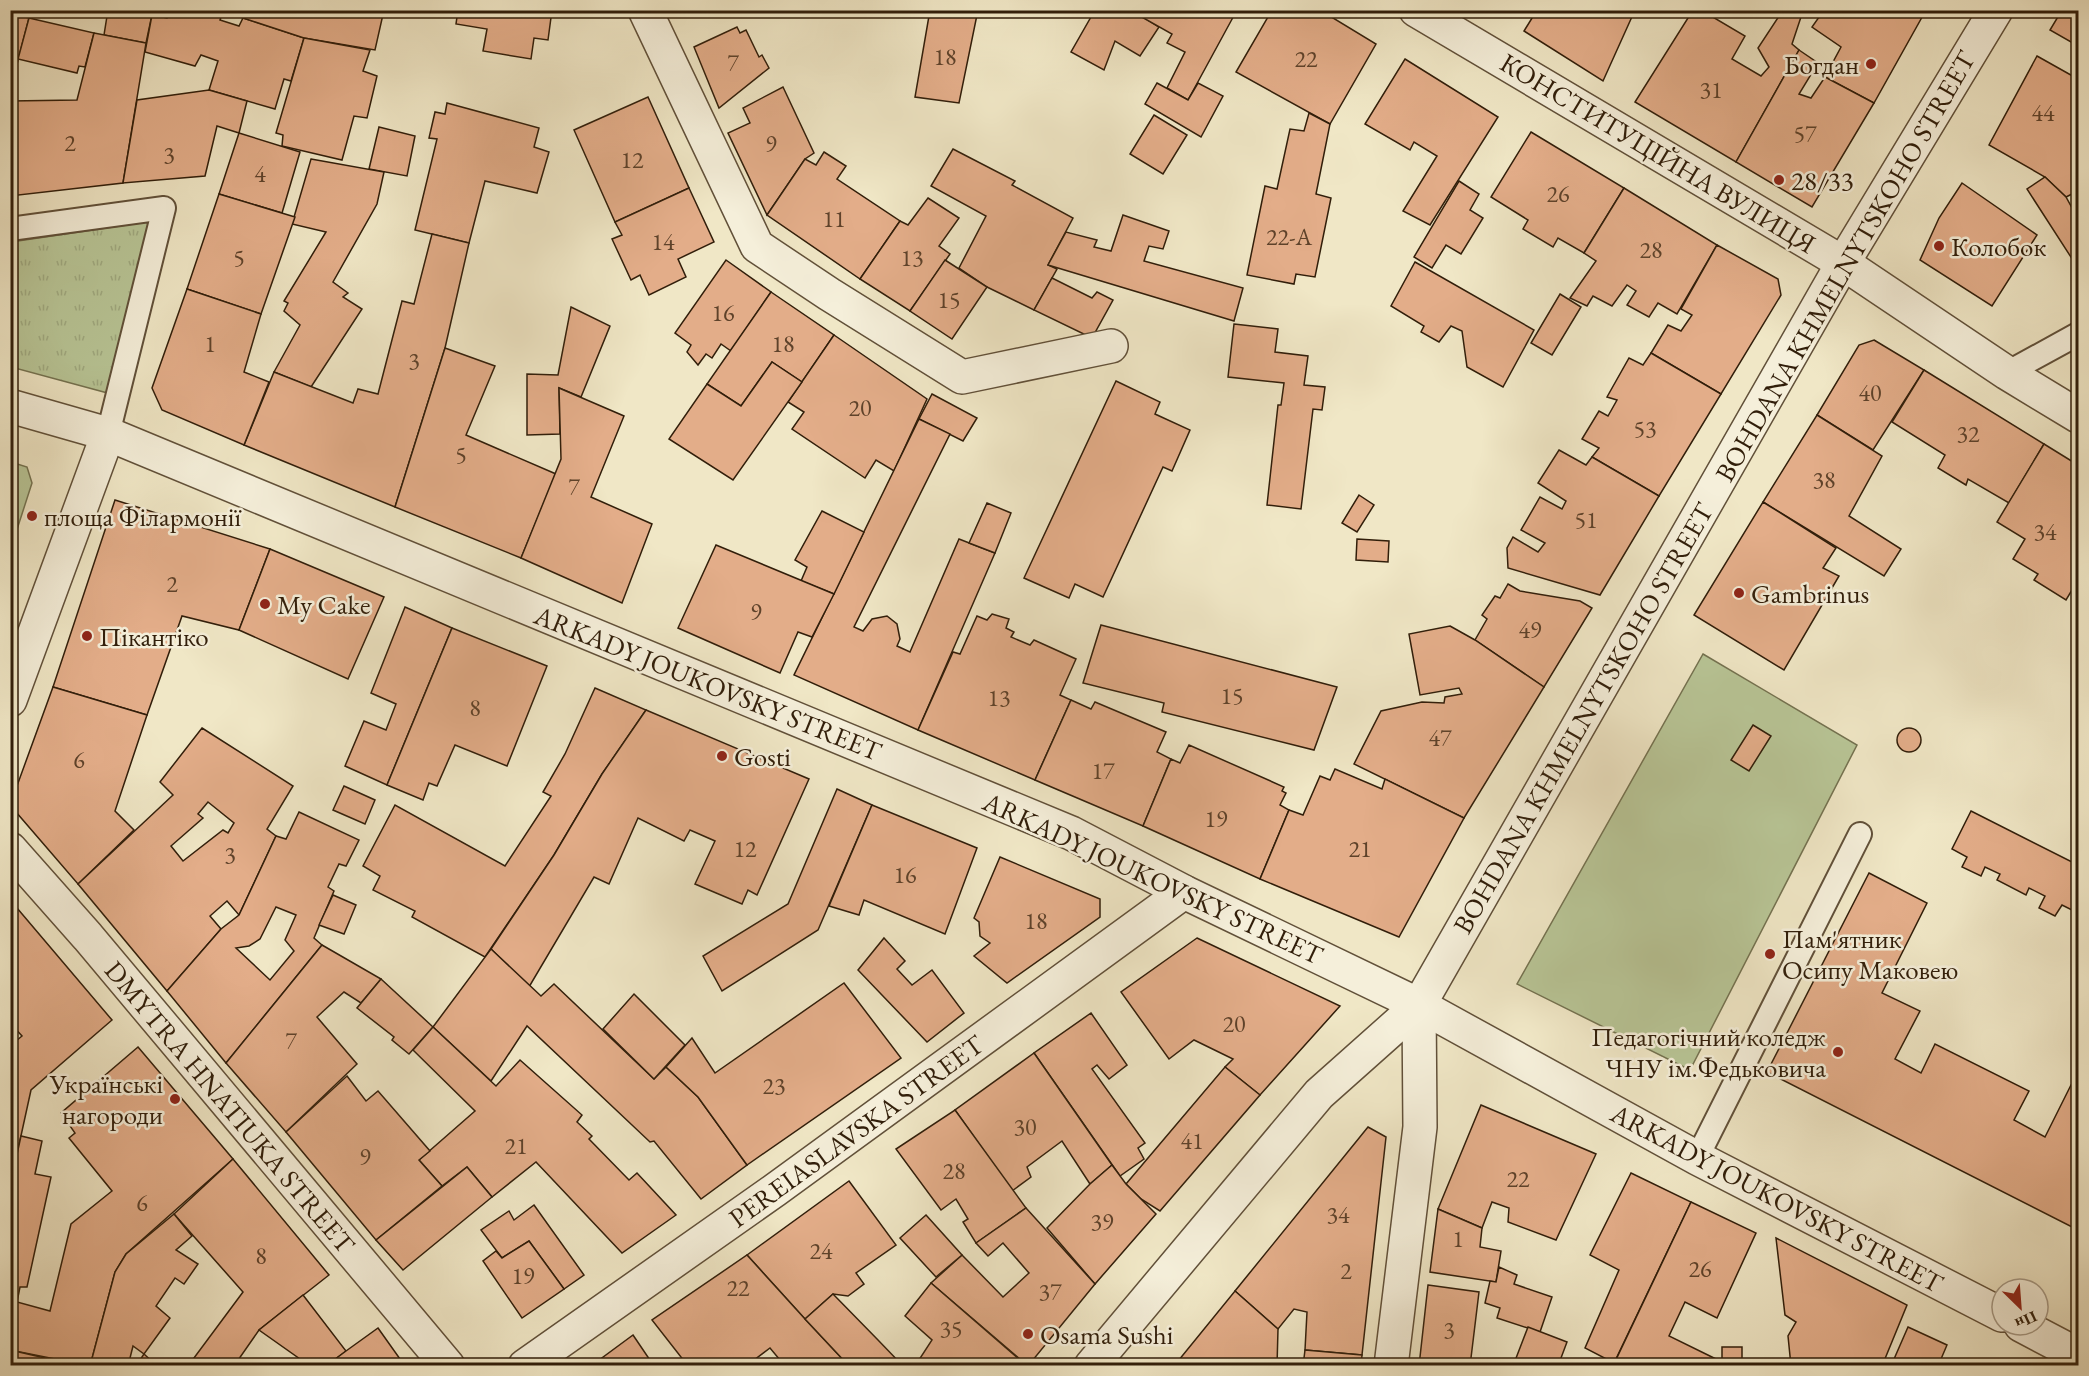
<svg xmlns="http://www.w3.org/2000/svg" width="2089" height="1376" font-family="'EB Garamond',serif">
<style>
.grass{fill:#b8c596;stroke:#747250;stroke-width:1.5}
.park{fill:url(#park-tufts);stroke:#747250;stroke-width:1.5}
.building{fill:#e3ad89;stroke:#311e0a;stroke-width:1.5;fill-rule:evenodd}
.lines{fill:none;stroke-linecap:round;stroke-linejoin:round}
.lane-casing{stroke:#615039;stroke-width:26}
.street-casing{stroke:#615039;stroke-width:36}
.lane{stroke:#f5efda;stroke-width:22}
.street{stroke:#f5efda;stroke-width:33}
.poi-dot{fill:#8f2418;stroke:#f5efda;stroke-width:2}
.labels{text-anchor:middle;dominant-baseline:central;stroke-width:5;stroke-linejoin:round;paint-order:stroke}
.number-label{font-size:24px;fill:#5e422a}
.poi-label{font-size:27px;fill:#311e0a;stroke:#f5efda;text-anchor:start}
.street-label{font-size:27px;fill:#311e0a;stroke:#f5efda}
</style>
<defs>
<pattern id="park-tufts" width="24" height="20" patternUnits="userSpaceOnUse" patternTransform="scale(1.5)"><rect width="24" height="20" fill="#b8c596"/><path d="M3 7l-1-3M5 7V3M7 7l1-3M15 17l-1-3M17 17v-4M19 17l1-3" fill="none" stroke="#9fa980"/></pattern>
</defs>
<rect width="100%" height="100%" fill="#f0e7c6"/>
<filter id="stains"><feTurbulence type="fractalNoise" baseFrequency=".00333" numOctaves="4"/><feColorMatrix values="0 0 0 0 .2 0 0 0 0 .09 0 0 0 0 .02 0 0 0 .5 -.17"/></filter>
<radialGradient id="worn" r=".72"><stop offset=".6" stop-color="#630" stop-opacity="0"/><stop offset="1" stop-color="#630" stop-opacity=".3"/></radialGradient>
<g class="grass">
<polygon points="11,462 27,467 32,483 11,548"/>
<polygon points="1703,654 1857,745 1690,1070 1517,984"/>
</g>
<polygon class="park" points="154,221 115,395 11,367 11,242"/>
<g class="building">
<polygon points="108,10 153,10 146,43 104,35"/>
<polygon points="170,10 211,10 222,14 220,20 239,26 243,18 304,38 291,81 284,79 275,109 209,90 218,61 201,55 195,66 145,52 152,15 167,18"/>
<polygon points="219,10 384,10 375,50 304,38"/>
<polygon points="458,10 552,10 548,40 534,38 531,59 483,51 487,29 456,24"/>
<polygon points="930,10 978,10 959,103 915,97"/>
<polygon points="1095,10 1132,10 1159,27 1140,56 1115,41 1104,70 1071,52"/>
<polygon points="1237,10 1188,100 1167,88 1185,52 1167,43 1172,34 1131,11"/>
<polygon points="1272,10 1320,10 1376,44 1330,124 1236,72"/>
<polygon points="1537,10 1635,10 1603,81 1524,31"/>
<polygon points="1693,10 1701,10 1745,36 1732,59 1761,76 1769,67 1758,48 1783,10 1803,11 1792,44 1799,50 1736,162 1635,102"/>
<polygon points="1824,10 1926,10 1874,103 1825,77 1841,47 1812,27"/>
<polygon points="2062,10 2078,10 2078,46 2050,30"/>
<polygon points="10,13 29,18 10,91"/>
<polygon points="29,18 94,33 85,67 79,66 77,73 18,59"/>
<polygon points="737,27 740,33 746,30 759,57 762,55 769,68 719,108 694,47"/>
<polygon points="94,33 146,43 123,183 10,196 10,101 77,100"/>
<polygon points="304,38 370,50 363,71 377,76 367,118 354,116 342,160 282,146 283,135 276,133"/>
<polygon points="1799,50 1818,63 1799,94 1811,98 1825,77 1874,103 1812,207 1736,162"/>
<polygon points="2037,56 2078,79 2078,191 2066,197 2045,177 1989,145"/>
<polygon points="1405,59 1498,117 1430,225 1403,211 1437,156 1414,142 1410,150 1365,124"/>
<polygon points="1157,83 1188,100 1198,83 1223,96 1201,137 1145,104"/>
<polygon points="783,87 814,153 805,159 767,215 728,133 750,123 743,108"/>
<polygon points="209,90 247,101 239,133 217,126 205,176 123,183 137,100"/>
<polygon points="648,97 689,188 615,222 574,130"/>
<polygon points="447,103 539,128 534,147 549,152 537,193 485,181 469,243 415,230 437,139 429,138 435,112 445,114"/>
<polygon points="1309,113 1330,124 1316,194 1331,198 1315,277 1296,274 1294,284 1247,275 1265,186 1277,189 1290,129 1304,131"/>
<polygon points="1154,115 1187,135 1163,174 1130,154"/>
<polygon points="379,127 415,136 407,176 369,169"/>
<polygon points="1531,132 1624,188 1584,253 1558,238 1553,247 1523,229 1528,220 1491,197"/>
<polygon points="239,133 300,152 282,213 219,194"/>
<polygon points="953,149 1015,181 1012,185 1073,218 1048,265 1057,269 1034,310 987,287 959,268 986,216 931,186"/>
<polygon points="824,152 846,166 837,179 900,221 860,279 767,215 805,159 816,165"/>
<polygon points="311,159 384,172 377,204 333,282 348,293 343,297 362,309 311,387 274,372 300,325 284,311 288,303 284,301 326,232 292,224"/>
<polygon points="2045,177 2066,197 2078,219 2078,268 2027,189"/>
<polygon points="1459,181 1479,194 1470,210 1483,218 1461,254 1446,245 1432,268 1414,257"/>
<polygon points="1962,183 2037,235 1992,306 1920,260 1939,218"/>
<polygon points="689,188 714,242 678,259 686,277 649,295 640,275 631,280 612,239 622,235 615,222"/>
<polygon points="1624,188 1717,245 1677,314 1658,303 1649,317 1627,305 1636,291 1627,285 1612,306 1593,296 1587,306 1570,298 1596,261 1584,253"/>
<polygon points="219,194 295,217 261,314 187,289"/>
<polygon points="928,198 959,218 939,246 950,254 910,311 860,279 900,221 908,225"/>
<polygon points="1123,215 1169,231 1163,249 1149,246 1144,261 1243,288 1234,321 1048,265 1066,232 1097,240 1094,247 1111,251"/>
<polygon points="432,234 469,243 445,348 395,507 244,445 274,372 353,403 358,389 378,394 402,301 414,304"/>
<polygon points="1717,245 1778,279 1781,295 1721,394 1651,353 1668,325 1681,331 1692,315 1681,309"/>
<polygon points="726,260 771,292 731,351 721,344 712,358 706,354 698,365 687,352 691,345 675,333"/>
<polygon points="945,260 987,287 952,339 910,311"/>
<polygon points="1415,262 1534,330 1503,387 1467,367 1462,331 1451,326 1439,342 1421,332 1424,326 1391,306"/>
<polygon points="1052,278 1092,298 1097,292 1113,300 1092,338 1034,310"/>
<polygon points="187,289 261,314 244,372 269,382 244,445 162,410 152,388"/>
<polygon points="771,292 834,335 802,382 772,362 741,406 707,384"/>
<polygon points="1560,294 1581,307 1552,355 1531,343"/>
<polygon points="571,307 610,326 581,397 559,388 560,434 527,435 527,374 558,375"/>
<polygon points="1234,324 1278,329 1275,352 1308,356 1304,385 1325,387 1322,410 1313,409 1301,509 1267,505 1278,405 1281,405 1284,383 1228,377"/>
<polygon points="834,335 927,399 894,471 876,460 865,478 792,429 804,412 788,402"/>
<polygon points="1874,340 1924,370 1873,450 1817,415 1859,345"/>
<polygon points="445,348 495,366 466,435 556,474 521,558 395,507"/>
<polygon points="1651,353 1721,394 1659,496 1592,457 1599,448 1582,439 1599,411 1608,416 1617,400 1607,397 1629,358 1643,365"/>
<polygon points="772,362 802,382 733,480 669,439 707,384 741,406"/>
<polygon points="1924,370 2044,444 2009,503 1968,479 1966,485 1938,468 1945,455 1892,422"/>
<polygon points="1116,381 1160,402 1155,414 1190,430 1172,471 1163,467 1103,597 1075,584 1069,598 1024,578"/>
<polygon points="559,388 624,416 591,497 652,524 622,603 521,558 561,459"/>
<polygon points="932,394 977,418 963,441 919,419"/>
<polygon points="1817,415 1882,456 1849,516 1901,549 1884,576 1763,502"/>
<polygon points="919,419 950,434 854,627 863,631 872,619 887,616 897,624 900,639 897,646 910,652 959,539 995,553 918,730 794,675"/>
<polygon points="2044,444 2078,465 2078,580 2066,600 2034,580 2038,574 2013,559 2025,539 1997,522"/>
<polygon points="1559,450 1586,465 1592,457 1659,496 1600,595 1508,568 1507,548 1513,537 1538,552 1545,543 1521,530 1540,497 1562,509 1566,501 1538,483"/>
<polygon points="1359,495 1374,505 1357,532 1342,523"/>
<polygon points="115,500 270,549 239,630 182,616 147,715 53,687"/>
<polygon points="1763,502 1836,548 1823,568 1839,576 1784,670 1694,615"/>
<polygon points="987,503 1011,513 995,553 969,543"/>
<polygon points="822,511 864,532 834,594 801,581 807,567 795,560"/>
<polygon points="1357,539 1389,541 1388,562 1356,560"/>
<polygon points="716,545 834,594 812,637 798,632 780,673 678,628"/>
<polygon points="270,549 384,597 348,679 239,630"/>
<polygon points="1508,584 1520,591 1580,601 1592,608 1544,687 1475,640 1487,619 1482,615 1495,596 1500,598"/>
<polygon points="405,607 452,628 387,785 345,766 364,721 386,730 396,704 371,693"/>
<polygon points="992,614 1009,619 1006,628 1014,632 1011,637 1030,645 1034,640 1076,659 1060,695 1071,700 1035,780 918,730 953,652 960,654 977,616 987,620"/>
<polygon points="1101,625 1337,687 1314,750 1162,712 1164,703 1083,683"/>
<polygon points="1450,626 1475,640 1544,687 1464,818 1354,764 1381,711 1422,702 1444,703 1445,697 1462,694 1459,688 1420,695 1409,634"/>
<polygon points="452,628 547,666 507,766 455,745 437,786 429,783 423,800 387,785"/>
<polygon points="53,687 147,715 115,811 134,830 78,884 10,805"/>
<polygon points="595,688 646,710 602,774 554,855 485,957 412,917 415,911 373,890 380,876 363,866 395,805 505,866 551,796 543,792 565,754"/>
<polygon points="1071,700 1091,709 1095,702 1166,732 1157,752 1171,759 1143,826 1035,780"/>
<polygon points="646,710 809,779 757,895 748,890 742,904 695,884 715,841 690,830 684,841 638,818 609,884 594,877 529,987 491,949 554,855 602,774"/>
<polygon points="1753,725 1771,736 1749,771 1731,760"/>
<path d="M202,728L293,786L267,829L276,836L239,915L227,901L210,916L221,929L167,991L78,884L173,795L160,782ZM208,802L234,823L228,833L223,830L183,861L171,846L203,818L198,814Z"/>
<circle cx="1909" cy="740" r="12"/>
<polygon points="1189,745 1284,787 1282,791 1286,793 1280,805 1289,810 1260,879 1143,826 1171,759 1180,763"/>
<polygon points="1335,769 1382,789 1385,779 1464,818 1399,937 1260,879 1289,810 1303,815 1320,776 1330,780"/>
<polygon points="344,786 375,800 365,824 333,810"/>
<polygon points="837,789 872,805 818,930 722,991 703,956 788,904"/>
<polygon points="872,805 977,848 945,934 864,900 859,915 829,906"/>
<polygon points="1971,811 2078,865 2078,913 2062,905 2055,916 2039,908 2045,896 2029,888 2026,895 1997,880 2000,874 1985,867 1981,876 1962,867 1967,857 1952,849"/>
<path d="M299,812L359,840L346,866L339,864L328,887L334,891L314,938L322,945L226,1063L167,991L221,929L239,915L276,836L286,839ZM276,907L296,915L285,940L294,951L270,980L236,948L249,946L260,939Z"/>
<polygon points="1000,857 1100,899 1100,917 1007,983 974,956 990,943 980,936 979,922 974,918"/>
<polygon points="1869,873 1927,903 1882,993 1920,1011 1895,1059 1921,1073 1935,1044 2029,1091 2014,1120 2045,1137 2071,1085 2078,1089 2078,1230 1767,1072"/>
<polygon points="333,895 356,905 344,934 319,925"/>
<polygon points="17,908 112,1020 31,1090 10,1186 10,1046 22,1036 10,1023 10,913"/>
<polygon points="884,938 905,961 897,969 912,985 932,970 964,1013 927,1042 858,970"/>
<polygon points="1197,938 1340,1006 1260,1095 1225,1067 1233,1059 1194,1040 1169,1059 1121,992"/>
<polygon points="322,945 381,979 361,1003 344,992 317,1017 357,1064 286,1132 226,1063"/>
<polygon points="491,949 541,996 554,984 654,1079 666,1067 698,1097 747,1165 701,1199 654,1141 650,1142 527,1026 491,1081 433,1027"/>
<polygon points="381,979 433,1027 409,1054 392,1040 394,1037 357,1008"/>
<polygon points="844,983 901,1058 747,1165 698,1097 666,1067 692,1038 715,1073"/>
<polygon points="634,994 685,1045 654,1079 603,1029"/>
<polygon points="1091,1013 1127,1065 1109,1079 1097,1065 1092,1069 1145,1143 1138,1148 1144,1159 1120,1176 1034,1053"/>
<polygon points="433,1027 496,1086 520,1060 582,1115 577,1122 592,1136 589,1139 629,1180 637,1173 676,1215 622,1253 536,1162 492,1197 467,1167 442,1186 419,1160 475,1111 413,1050"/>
<polygon points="138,1047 233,1159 126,1254 115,1272 90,1366 10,1350 10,1186 21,1136 42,1141 35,1174 51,1177 27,1287 20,1287 17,1302 50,1311 71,1224 112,1191 69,1138 75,1133 61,1113"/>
<polygon points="1034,1053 1112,1165 1090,1184 1062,1141 1027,1167 1031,1177 1012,1191 955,1110"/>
<polygon points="1225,1067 1260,1095 1160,1211 1141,1199 1126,1184"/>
<polygon points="347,1076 366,1101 378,1091 430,1151 419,1160 442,1186 376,1240 286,1132"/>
<polygon points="1481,1105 1596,1154 1556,1240 1508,1222 1509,1208 1492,1202 1482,1228 1438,1209"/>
<polygon points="955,1110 1026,1208 976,1243 963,1222 968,1219 956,1199 941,1210 896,1149"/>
<polygon points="1368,1127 1386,1137 1362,1355 1305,1350 1307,1312 1294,1309 1278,1329 1235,1291"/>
<polygon points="233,1159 329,1275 259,1330 234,1366 188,1366 243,1292 174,1214"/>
<polygon points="1112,1165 1126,1184 1156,1214 1095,1284 1047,1228 1090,1184"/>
<polygon points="467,1167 492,1197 403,1270 376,1240"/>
<polygon points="1631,1173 1691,1202 1614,1363 1585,1348 1619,1270 1590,1255"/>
<polygon points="849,1181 896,1245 856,1273 864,1284 848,1296 833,1294 805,1319 747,1255"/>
<polygon points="1691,1202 1756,1233 1717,1318 1685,1302 1669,1336 1718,1360 1716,1366 1613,1366"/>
<polygon points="534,1205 584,1275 564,1289 529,1241 502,1258 481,1230 509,1211 514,1220"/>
<polygon points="1026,1208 1095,1284 1028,1366 931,1283 962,1255 1003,1297 1029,1273 1003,1243 988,1256 976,1243"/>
<polygon points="1438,1209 1482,1228 1480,1247 1501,1251 1496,1282 1430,1272"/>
<polygon points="174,1214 192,1236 176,1250 198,1264 184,1284 175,1278 156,1306 170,1318 144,1354 133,1346 128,1366 90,1366 115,1272 126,1254"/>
<polygon points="926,1215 962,1255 936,1277 900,1238"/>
<polygon points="1776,1238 1907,1305 1882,1366 1791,1366 1788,1336 1796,1322 1785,1315"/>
<polygon points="529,1241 564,1289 522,1318 483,1261 496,1251 502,1258"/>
<polygon points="747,1255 805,1319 849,1366 785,1366 770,1348 746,1366 688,1366 652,1320"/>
<polygon points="1499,1267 1517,1275 1514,1284 1552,1297 1540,1332 1497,1318 1500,1308 1485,1303 1490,1281 1496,1282"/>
<polygon points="931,1283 1027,1366 915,1366 932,1340 905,1316"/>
<polygon points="1428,1285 1479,1292 1470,1366 1419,1366"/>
<polygon points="1235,1291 1278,1329 1277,1366 1174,1366"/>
<polygon points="833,1294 878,1340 903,1366 849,1366 805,1319"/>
<polygon points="303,1295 346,1351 326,1366 310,1366 259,1330"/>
<polygon points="1528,1327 1567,1342 1558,1366 1513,1366"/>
<polygon points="1908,1327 1947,1345 1938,1366 1891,1366"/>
<polygon points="378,1328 405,1366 326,1366 346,1351"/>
<polygon points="633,1335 654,1366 591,1366"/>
<rect x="1722" y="1347" width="20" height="19"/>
<polygon points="10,1350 80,1366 10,1366"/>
<polygon points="1305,1350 1362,1355 1361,1366 1303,1366"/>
<polygon points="144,1354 157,1366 136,1366"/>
</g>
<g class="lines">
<defs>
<g id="lane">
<polyline points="10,229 164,208 108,434"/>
<polyline points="2007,373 2078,334"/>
<polyline points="1697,1158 1860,834"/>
</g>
<g id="street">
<polyline points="645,10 757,246 829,294 962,377 1111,346"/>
<polyline points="1416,10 1843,263 2007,373 2078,416"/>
<polyline points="10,406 108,434 10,700"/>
<polyline points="108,434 1071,833 1184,892 1419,1005 1697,1158 2002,1315"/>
<polyline points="10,849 88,937 448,1366"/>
<polyline points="2021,1325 2078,1355"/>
<polyline points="525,1366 775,1190 1184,892"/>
<polyline points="1091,1366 1319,1094 1419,1005 1843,263 1996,10"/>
<polyline points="1391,1366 1420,1127 1419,1005"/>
</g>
</defs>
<use href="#lane" class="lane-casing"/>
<use href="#street" class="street-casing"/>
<use href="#lane" class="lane"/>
<use href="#street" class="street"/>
</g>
<g class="poi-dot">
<circle cx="1871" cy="64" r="6"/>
<circle cx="1779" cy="180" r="6"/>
<circle cx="1939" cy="246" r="6"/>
<circle cx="32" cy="516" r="6"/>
<circle cx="1739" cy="593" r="6"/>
<circle cx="265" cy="604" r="6"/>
<circle cx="87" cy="636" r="6"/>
<circle cx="722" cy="756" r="6"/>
<circle cx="1770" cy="954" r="6"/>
<circle cx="1838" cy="1052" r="6"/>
<circle cx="175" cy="1099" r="6"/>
<circle cx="1028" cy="1334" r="6"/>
</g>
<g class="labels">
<g class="number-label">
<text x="945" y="56">18</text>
<text x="1306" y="58">22</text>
<text x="733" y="62">7</text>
<text x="1711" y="89">31</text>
<text x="2043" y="112">44</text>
<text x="1805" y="133">57</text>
<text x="70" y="142">2</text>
<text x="771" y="143">9</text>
<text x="169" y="154">3</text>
<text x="632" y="159">12</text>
<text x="260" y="173">4</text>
<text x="1558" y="193">26</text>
<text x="834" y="218">11</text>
<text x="1289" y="236">22-А</text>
<text x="663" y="241">14</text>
<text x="1651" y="249">28</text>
<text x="239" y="257">5</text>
<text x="912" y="257">13</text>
<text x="949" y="299">15</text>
<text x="723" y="312">16</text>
<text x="210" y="343">1</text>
<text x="783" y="343">18</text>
<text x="414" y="360">3</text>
<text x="1870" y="392">40</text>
<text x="860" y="407">20</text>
<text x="1645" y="428">53</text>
<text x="1968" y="433">32</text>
<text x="461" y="454">5</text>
<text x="1824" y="479">38</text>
<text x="574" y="486">7</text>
<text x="1586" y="519">51</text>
<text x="2045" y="531">34</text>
<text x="172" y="583">2</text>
<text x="756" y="611">9</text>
<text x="1530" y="629">49</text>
<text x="1232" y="695">15</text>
<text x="999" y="697">13</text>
<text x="475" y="707">8</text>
<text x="1440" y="737">47</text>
<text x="79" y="759">6</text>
<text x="1103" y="770">17</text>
<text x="1216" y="818">19</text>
<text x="745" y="848">12</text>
<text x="1360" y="848">21</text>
<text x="230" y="854">3</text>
<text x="905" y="874">16</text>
<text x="1036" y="920">18</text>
<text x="1234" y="1023">20</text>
<text x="291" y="1040">7</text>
<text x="774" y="1085">23</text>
<text x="1025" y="1126">30</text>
<text x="1192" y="1140">41</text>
<text x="516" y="1145">21</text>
<text x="365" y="1156">9</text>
<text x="954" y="1170">28</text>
<text x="1518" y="1178">22</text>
<text x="142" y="1202">6</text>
<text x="1338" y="1214">34</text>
<text x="1102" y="1221">39</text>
<text x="1458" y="1238">1</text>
<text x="821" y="1250">24</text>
<text x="261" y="1255">8</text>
<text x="1700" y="1268">26</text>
<text x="1346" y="1270">2</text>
<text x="523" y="1275">19</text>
<text x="738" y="1287">22</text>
<text x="1050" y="1291">37</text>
<text x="951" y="1328">35</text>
<text x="1449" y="1329">3</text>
</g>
<g class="poi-label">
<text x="1859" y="64" text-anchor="end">Богдан</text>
<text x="1791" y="180">28/33</text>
<text x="1951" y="246">Колобок</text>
<text x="44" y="516">площа Філармонії</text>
<text x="1751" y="593">Gambrinus</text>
<text x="277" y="604">My Cake</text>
<text x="99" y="636">Пікантіко</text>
<text x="734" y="756">Gosti</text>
<text x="1782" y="938">Пам'ятник<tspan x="1782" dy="31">Осипу Маковею</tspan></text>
<text x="1826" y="1036" text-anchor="end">Педагогічний коледж<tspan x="1826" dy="31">ЧНУ ім.Федьковича</tspan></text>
<text x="163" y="1083" text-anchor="end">Українські<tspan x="163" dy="31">нагороди</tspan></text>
<text x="1040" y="1334">Osama Sushi</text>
</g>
<g class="street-label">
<text transform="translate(1658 153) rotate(31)">КОНСТИТУЦІЙНА ВУЛИЦЯ</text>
<text transform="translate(1845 266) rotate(-60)">BOHDANA KHMELNYTSKOHO STREET</text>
<text transform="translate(708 683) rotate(22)">ARKADY JOUKOVSKY STREET</text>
<text transform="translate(1583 718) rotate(-60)">BOHDANA KHMELNYTSKOHO STREET</text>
<text transform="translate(1153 878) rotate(25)">ARKADY JOUKOVSKY STREET</text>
<text transform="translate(230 1107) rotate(50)">DMYTRA HNATIUKA STREET</text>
<text transform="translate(856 1131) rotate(-36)">PEREIASLAVSKA STREET</text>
<text transform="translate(1777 1198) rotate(28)">ARKADY JOUKOVSKY STREET</text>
</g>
</g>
<rect width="2089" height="1376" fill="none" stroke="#f0e7c6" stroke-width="36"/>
<rect x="12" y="12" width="2065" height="1352" fill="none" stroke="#311e0a" stroke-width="3"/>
<rect x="18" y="18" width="2053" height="1340" fill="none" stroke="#311e0a" stroke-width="1.5"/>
<g transform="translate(2020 1307) rotate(155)"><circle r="28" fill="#f5efda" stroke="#a79b87" stroke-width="1.5"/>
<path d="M0-4.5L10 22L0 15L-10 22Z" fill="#8f2418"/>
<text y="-9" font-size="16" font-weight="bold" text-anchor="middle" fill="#311e0a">Пн</text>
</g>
<rect width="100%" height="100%" filter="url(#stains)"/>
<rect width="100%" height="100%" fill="url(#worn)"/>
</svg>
